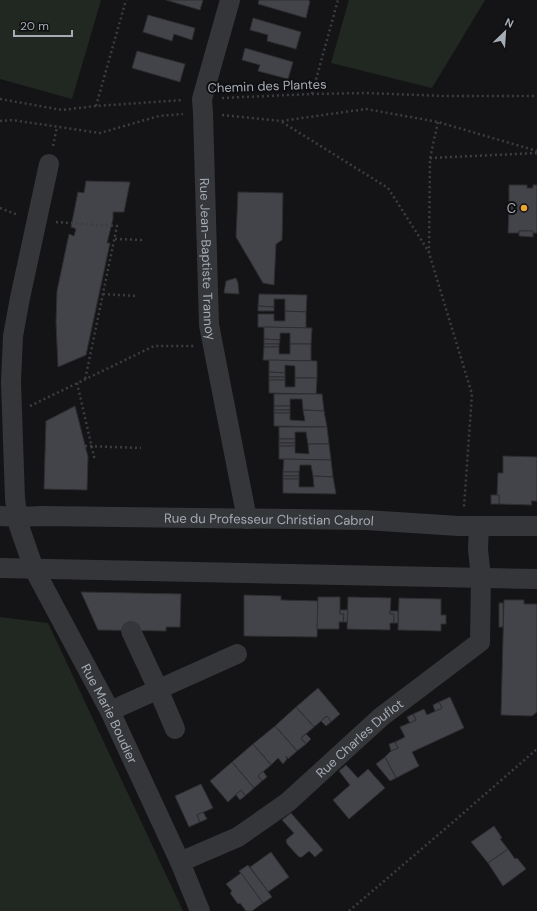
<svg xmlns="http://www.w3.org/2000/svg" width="537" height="911" font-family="'DM Sans',sans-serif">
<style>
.green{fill:#202821}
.building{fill:#434449;stroke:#2e2e32}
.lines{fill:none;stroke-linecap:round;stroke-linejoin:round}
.path{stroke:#3b3d41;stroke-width:2.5;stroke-dasharray:2 3;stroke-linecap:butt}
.minor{stroke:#35363a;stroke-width:20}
.poi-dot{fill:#e9a538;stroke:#0f0f11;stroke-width:1.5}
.labels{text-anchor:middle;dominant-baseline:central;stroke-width:4;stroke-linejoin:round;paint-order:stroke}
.street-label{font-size:13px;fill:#a6acb5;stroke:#0f0f11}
.poi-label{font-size:13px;fill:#a6acb5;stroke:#0f0f11;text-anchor:end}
</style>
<rect width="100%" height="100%" fill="#141416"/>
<g class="green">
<polygon points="0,0 101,0 72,99 0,79"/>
<polygon points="349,0 485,0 432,88 331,63"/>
<polygon points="0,617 48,623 183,911 0,911"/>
</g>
<g class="building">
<polygon points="166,0 203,0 200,10"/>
<polygon points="259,0 308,0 310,1 306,18 258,4"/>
<polygon points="148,15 195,28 192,40 174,34 172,41 143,32"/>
<polygon points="253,18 301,32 296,49 267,41 268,35 250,30"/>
<polygon points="245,48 293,62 288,79 258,71 260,65 242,60"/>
<polygon points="137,51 185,64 180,82 132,68"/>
<polygon points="86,181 130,182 124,212 113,212 113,219 107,243 110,243 86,355 58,367 56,322 57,291 69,234 74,236 76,229 71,227 78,192 84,193"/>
<polygon points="509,185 527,185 527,188 533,188 533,185 537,185 537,233 533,233 533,231 519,231 519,233 508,233 509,211 511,211 511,204 509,204"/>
<polygon points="238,192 283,193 282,240 276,244 274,285 263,283 236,237"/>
<polygon points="519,231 533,231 533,237 519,236"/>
<polygon points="236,278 238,283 239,294 224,293 226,281"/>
<polygon points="259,294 307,295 306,312 285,311 285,299 274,299 274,307 258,306"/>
<polygon points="258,306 274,307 274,311 258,311"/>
<polygon points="285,311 306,312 306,328 258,327 258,314 274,314 274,321 285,321"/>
<polygon points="264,327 312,328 311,344 290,344 290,333 280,333 280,340 264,339"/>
<polygon points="264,339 280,340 279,344 264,344"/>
<rect x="264" y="344" width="15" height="3"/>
<polygon points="290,344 311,344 311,361 263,360 264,347 279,347 279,354 290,354"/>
<polygon points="269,360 317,361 317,378 295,378 295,366 285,365 285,373 269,372"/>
<polygon points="269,372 285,373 285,377 269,377"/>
<rect x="269" y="377" width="16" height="3"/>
<polygon points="295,378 317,378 316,394 269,393 269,380 285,380 285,387 295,387"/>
<polygon points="274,394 322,394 324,411 303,410 302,399 290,399 290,406 274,406"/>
<polygon points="75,406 88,457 87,490 44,489 46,421"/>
<rect x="274" y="406" width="16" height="4"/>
<rect x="274" y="410" width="16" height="3"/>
<polygon points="303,410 324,411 327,427 274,426 274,413 290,413 290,420 305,421"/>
<polygon points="279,427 327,427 329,444 308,444 306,432 295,432 295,439 279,439"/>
<rect x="279" y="439" width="16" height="4"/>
<rect x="279" y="443" width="16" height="3"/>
<polygon points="308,444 329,444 331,460 279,459 279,446 295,446 295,453 309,454"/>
<polygon points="503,456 537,457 537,501 531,501 532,505 499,504 499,495 497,495 498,473 503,473"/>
<polygon points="284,459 331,460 333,477 313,476 311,465 300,465 299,472 283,472"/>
<rect x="283" y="472" width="16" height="4"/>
<rect x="283" y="476" width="16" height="3"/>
<polygon points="313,476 333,477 336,494 283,493 283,479 299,479 299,487 314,487"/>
<rect x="491" y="495" width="8" height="9"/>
<polygon points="81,592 181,594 180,627 166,627 166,631 98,630"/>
<polygon points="244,595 281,596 281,600 318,601 317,637 244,636"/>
<polygon points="318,597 340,597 340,614 344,614 343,622 339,622 339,629 317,629"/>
<polygon points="348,597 391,598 390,614 394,614 394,623 390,623 390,630 347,629"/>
<polygon points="399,598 441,599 441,615 446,615 446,624 441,624 441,631 398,630"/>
<polygon points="504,600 524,600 524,604 537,604 537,712 532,716 501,715"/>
<rect x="499" y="603" width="4" height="24"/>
<polygon points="340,610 348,610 347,622 343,622 344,614 340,614"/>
<polygon points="390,611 398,611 398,623 394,623 394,614 390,614"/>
<polygon points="318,688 340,714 331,722 327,716 314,727 296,707"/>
<polygon points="450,697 464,728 412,752 419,766 396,778 385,757 391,751 398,748 395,742 405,737 400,727 416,720 413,714 424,709 427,715 442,708 439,702"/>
<polygon points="439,702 442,708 435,711 433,705"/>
<polygon points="296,707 314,727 301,738 306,744 297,751 275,726"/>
<polygon points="413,714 416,720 410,723 407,717"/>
<polygon points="327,716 331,722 326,726 321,721"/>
<polygon points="275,726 297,751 288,759 286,756 287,759 283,764 278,758 271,765 253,744"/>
<polygon points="306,734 311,739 306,744 301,738"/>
<polygon points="395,742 398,748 391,751 389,744"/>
<polygon points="253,744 271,765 258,776 262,781 254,788 232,762"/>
<polygon points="385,757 396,778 390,781 376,764"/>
<polygon points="232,762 254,788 245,796 241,790 228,802 210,781"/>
<polygon points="346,765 358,778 368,769 385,788 349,819 333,800 350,785 339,771"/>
<polygon points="263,771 267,777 262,781 258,776"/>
<polygon points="201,784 213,808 197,815 200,822 189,827 175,796"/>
<polygon points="241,790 245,796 240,800 236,795"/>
<polygon points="203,812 207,819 200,822 197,815"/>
<polygon points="291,813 323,850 315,857 309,851 302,857 299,857 287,844 286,840 294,833 282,820"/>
<polygon points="494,826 502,838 500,839 508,849 488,863 471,842"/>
<polygon points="508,849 515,859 517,858 526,869 503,886 488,863"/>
<polygon points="271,852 289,877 268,892 250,867"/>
<polygon points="248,865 272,897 263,903 239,871"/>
<polygon points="241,873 263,903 252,911 246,911 240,903 238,904 230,893 232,891 226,884"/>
</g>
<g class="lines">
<g class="path">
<polyline points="312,94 338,0"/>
<polyline points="222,98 312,94 366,93 445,96 537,96"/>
<polyline points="0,99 62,110 96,106 183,100"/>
<polyline points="96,106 126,0"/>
<polyline points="222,115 281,121 366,109 438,122 537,151"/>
<polyline points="0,121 12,120 100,133 159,116 183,114"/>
<polyline points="282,122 388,188 429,252"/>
<polyline points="438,122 430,158 429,253 472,394 464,507"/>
<polyline points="53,146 57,127"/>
<polyline points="430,158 537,153"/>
<polyline points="0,208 18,215"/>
<polyline points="56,222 117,226 85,380"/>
<polyline points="115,239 143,240"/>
<polyline points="103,294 135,296"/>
<polyline points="77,383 95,461"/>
<polyline points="30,406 154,346 194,346"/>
<polyline points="85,446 141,448"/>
<polyline points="349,911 452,823 537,749"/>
</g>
<g class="minor">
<path id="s1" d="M230,0L202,99L203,113L209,325L247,519"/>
<path id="s2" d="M49,164L20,298L13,336L11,382L15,499L19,526L34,569L110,711L180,862L200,911"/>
<path id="s3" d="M0,516L18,517L42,516L366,520L458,526H537"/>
<polyline points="0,568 537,579"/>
<polyline points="131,631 158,689 175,729"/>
<polyline points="110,711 237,654"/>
<path id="s4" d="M180,862L238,837L288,802L381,717L480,642L481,578L478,549L479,526"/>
</g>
</g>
<circle class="poi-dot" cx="524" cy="208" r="4"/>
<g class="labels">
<g class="street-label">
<text transform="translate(267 86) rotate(-2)">Chemin des Plantes</text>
<text stroke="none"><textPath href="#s1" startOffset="263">Rue Jean-Baptiste Trannoy</textPath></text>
<text stroke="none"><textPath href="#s3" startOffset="269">Rue du Professeur Christian Cabrol</textPath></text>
<text stroke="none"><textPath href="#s2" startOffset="575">Rue Marie Boudier</textPath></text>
<text stroke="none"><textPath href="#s4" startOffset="220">Rue Charles Duflot</textPath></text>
</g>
<g class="poi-label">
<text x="516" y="208">C</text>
</g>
</g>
<g transform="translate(505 32) rotate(25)" stroke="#0f0f11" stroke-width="3" paint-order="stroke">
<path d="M0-3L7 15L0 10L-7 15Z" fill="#a6acb5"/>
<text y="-6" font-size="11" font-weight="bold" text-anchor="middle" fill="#a6acb5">N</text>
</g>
<path d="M14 30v6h58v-6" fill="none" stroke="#a6acb5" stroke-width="2"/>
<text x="20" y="30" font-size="12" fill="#a6acb5" stroke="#0f0f11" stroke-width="3" paint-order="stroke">20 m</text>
</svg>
